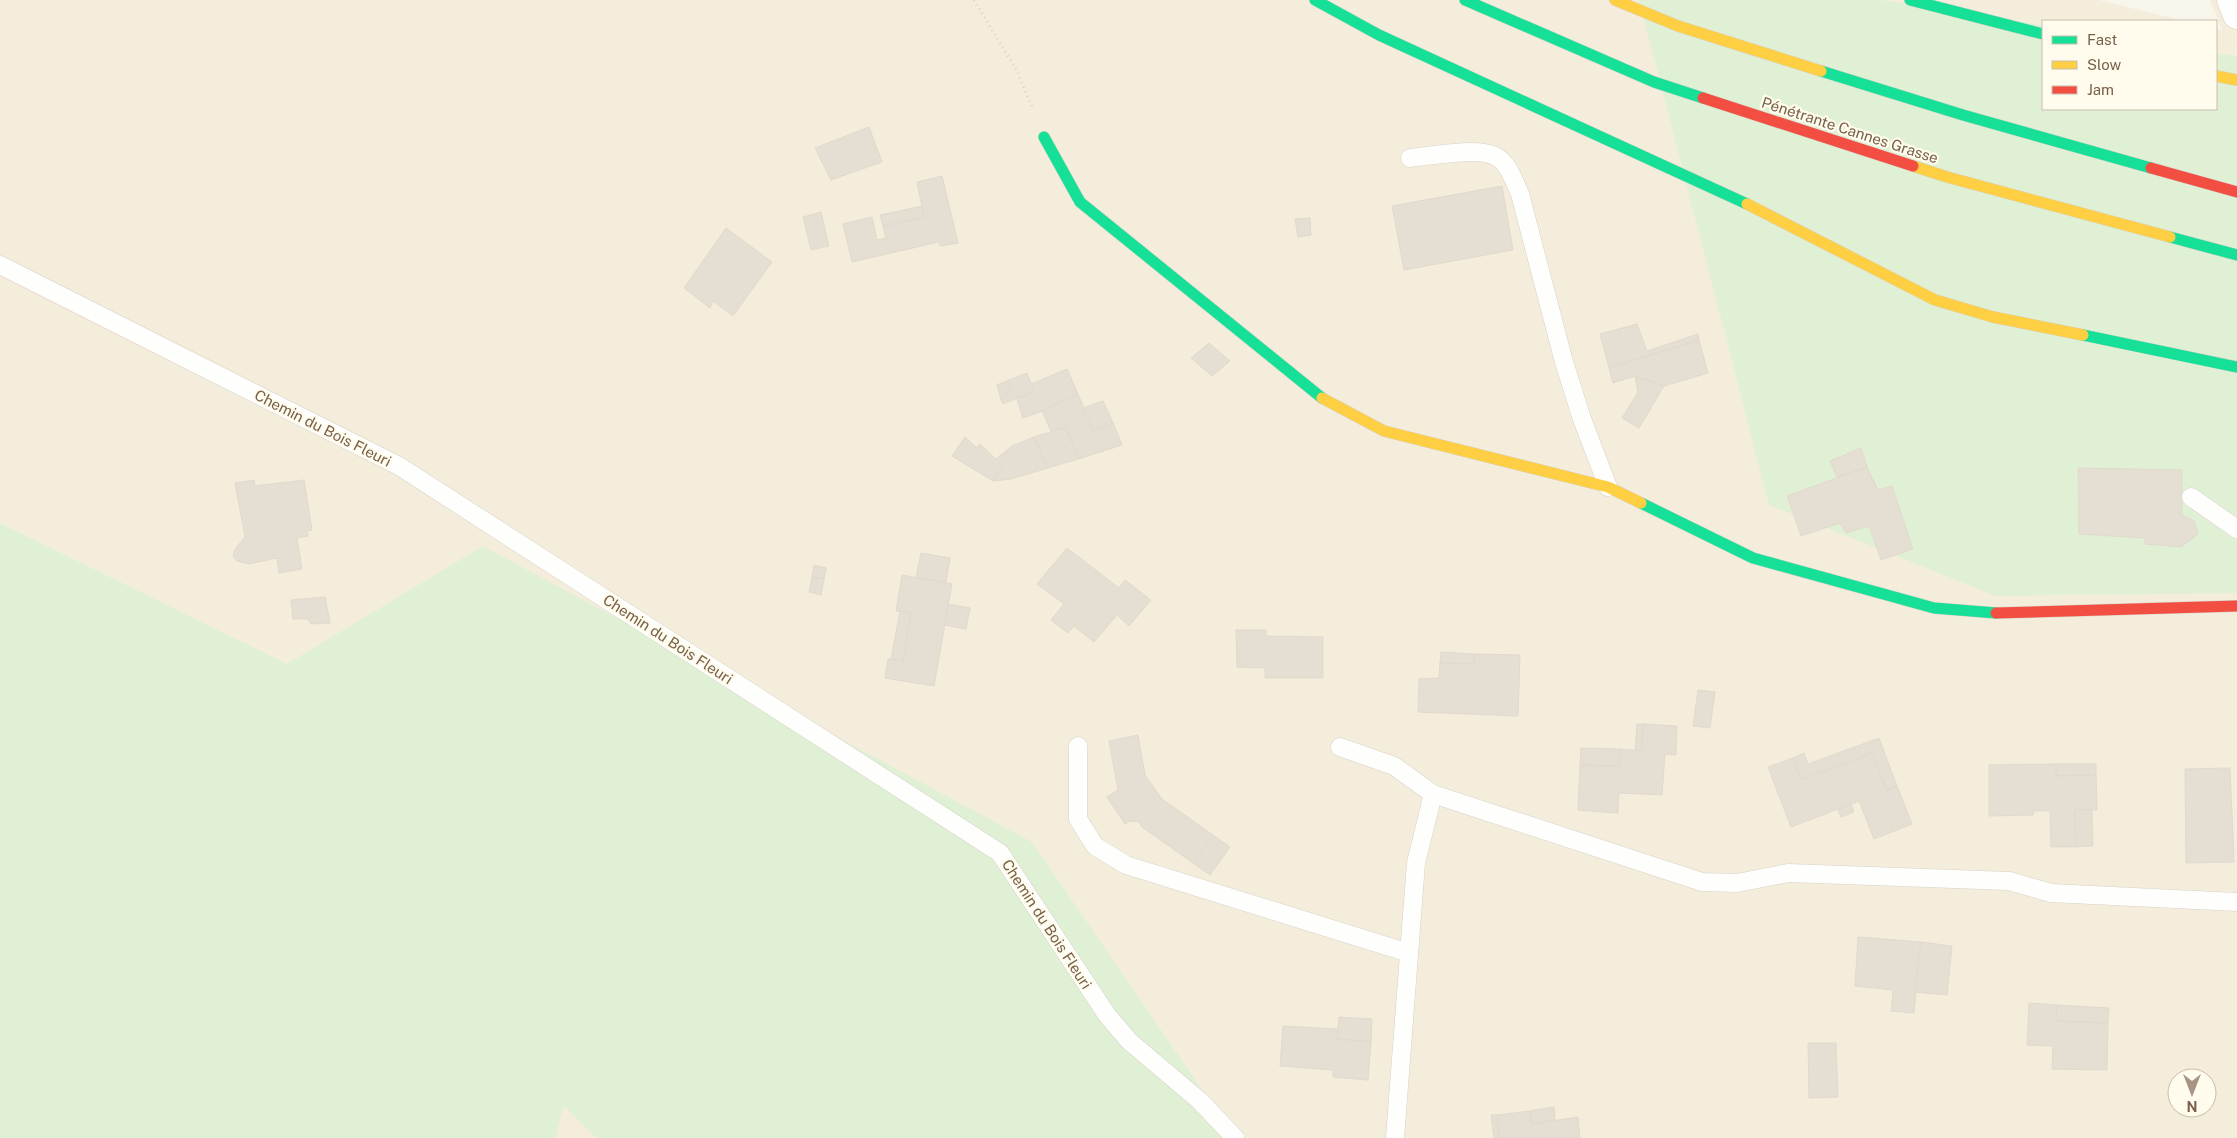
<svg xmlns="http://www.w3.org/2000/svg" width="2237" height="1138" font-family="'Public Sans',sans-serif">
<style>
.residential{fill:#f4eddb;fill-rule:evenodd}
.green{fill:#e0f0d5}
.building{fill:#e5ded2;stroke:#e1d9cd}
.lines{fill:none;stroke-linecap:round;stroke-linejoin:round}
.lane-casing{stroke:#d7d2c9;stroke-width:19}
.street-casing{stroke:#d7d2c9;stroke-width:29}
.fast-casing{stroke:#d8d2c9;stroke-width:12}
.slow-casing{stroke:#d8d2c9;stroke-width:12}
.jam-casing{stroke:#d8d2c9;stroke-width:12}
.path{stroke:#dad5cd;stroke-width:3;stroke-dasharray:1 4;stroke-linecap:butt}
.lane{stroke:#fefefc;stroke-width:18}
.street{stroke:#fefefc;stroke-width:28}
.fast{stroke:#16e098;stroke-width:11}
.slow{stroke:#ffcf43;stroke-width:11}
.jam{stroke:#f24e42;stroke-width:11}
.labels{text-anchor:middle;dominant-baseline:central;stroke-width:4.5;stroke-linejoin:round;paint-order:stroke}
.street-label{font-size:15px;fill:#786149;stroke:#fffbed}
</style>
<rect width="100%" height="100%" fill="#f8f5eb"/>
<g class="residential">
<path d="M0,0H1639L2237,593V1138H1235L484,546L287,665L0,523ZM2177,1078H2207V1108H2177Z"/>
<polygon points="1882,0 2099,0 2184,21 2043,21 2043,25"/>
<polygon points="2210,0 2237,0 2237,56 2216,53 2216,29 2222,30"/>
<polygon points="563,1105 596,1138 555,1138"/>
</g>
<g class="green">
<polygon points="1639,0 1882,0 2043,25 2043,109 2216,109 2216,53 2237,56 2237,593 1996,596 1769,505"/>
<polygon points="0,523 287,664 483,546 1032,842 1235,1138 596,1138 564,1106 555,1138 0,1138"/>
</g>
<g class="building">
<polygon points="869,127 882,162 831,180 815,148"/>
<polygon points="942,176 958,243 940,246 939,242 852,262 843,224 872,217 877,240 886,238 883,226 924,217 917,182"/>
<polygon points="1502,186 1513,250 1404,270 1392,206"/>
<polygon points="922,206 924,217 883,226 880,215"/>
<polygon points="821,212 829,246 811,250 803,217"/>
<polygon points="1310,218 1311,235 1298,237 1295,219"/>
<polygon points="726,228 772,262 733,316 713,301 710,308 684,288"/>
<polygon points="1637,324 1647,351 1698,334 1699,340 1609,368 1600,334"/>
<polygon points="1699,340 1708,373 1664,386 1635,376 1613,383 1609,368"/>
<polygon points="1209,343 1230,361 1212,376 1191,358"/>
<polygon points="1067,369 1078,394 1051,408 1023,418 1017,399 1034,391 1031,384"/>
<polygon points="1027,373 1034,391 1003,404 1001,400 1011,387 1009,380"/>
<polygon points="1635,376 1664,386 1639,428 1622,418 1638,392"/>
<polygon points="1009,380 1011,387 1001,400 997,385"/>
<polygon points="1078,394 1093,430 1113,423 1122,445 1078,459 1066,427 1051,431 1042,411"/>
<polygon points="1103,401 1113,423 1093,430 1083,408"/>
<polygon points="1066,427 1078,459 1048,468 1034,437"/>
<polygon points="965,437 977,448 980,444 1003,466 993,481 952,456"/>
<polygon points="1034,437 1048,468 1011,479 993,481 1003,466 996,459 1012,446"/>
<polygon points="1861,448 1867,467 1837,477 1830,461"/>
<polygon points="1867,467 1878,490 1892,486 1913,549 1881,560 1869,526 1846,533 1840,523 1801,536 1787,496"/>
<polygon points="2078,468 2182,470 2182,515 2194,521 2198,534 2181,547 2145,544 2145,538 2079,534"/>
<polygon points="254,480 255,486 304,480 312,530 307,531 308,536 297,538 302,569 279,573 277,558 249,564 237,561 233,556 235,549 245,537 235,483"/>
<polygon points="1067,548 1119,588 1125,580 1151,600 1129,626 1117,615 1094,642 1074,626 1068,633 1051,620 1064,604 1037,584"/>
<polygon points="921,553 950,558 946,582 916,578"/>
<polygon points="814,565 826,568 824,579 812,577"/>
<polygon points="902,575 952,584 934,686 885,678 888,659 903,661 911,613 896,611"/>
<polygon points="812,577 824,579 821,595 809,592"/>
<polygon points="325,597 330,623 311,624 308,619 293,619 291,600"/>
<polygon points="948,604 970,608 966,629 945,625"/>
<polygon points="900,611 911,613 903,661 891,659"/>
<polygon points="1236,630 1266,630 1266,636 1323,637 1323,678 1265,678 1265,668 1237,667"/>
<polygon points="1441,652 1475,654 1474,664 1440,663"/>
<polygon points="1475,654 1520,655 1518,716 1418,712 1419,679 1439,678 1440,663 1474,664"/>
<polygon points="1698,690 1715,692 1710,728 1693,726"/>
<polygon points="1637,724 1643,724 1642,751 1635,750"/>
<polygon points="1643,724 1677,726 1676,755 1665,754 1662,795 1619,793 1618,813 1578,810 1580,765 1619,766 1620,749 1642,751"/>
<polygon points="1138,735 1145,775 1162,799 1213,835 1193,863 1142,827 1139,822 1129,821 1125,824 1107,797 1118,790 1109,741"/>
<polygon points="1879,738 1897,786 1887,791 1872,753 1801,780 1793,758 1804,753 1808,764"/>
<polygon points="1581,748 1620,749 1619,766 1580,765"/>
<polygon points="1872,753 1887,791 1897,786 1912,824 1874,839 1859,801 1791,827 1768,767 1793,758 1801,780"/>
<polygon points="2056,764 2096,764 2096,775 2056,776"/>
<polygon points="2056,764 2056,776 2096,775 2097,810 2075,810 2076,847 2051,847 2050,811 2034,811 2033,815 1989,816 1989,765"/>
<polygon points="2230,768 2234,862 2186,863 2185,769"/>
<polygon points="1851,804 1854,812 1841,817 1838,810"/>
<polygon points="2075,810 2092,810 2093,846 2076,847"/>
<polygon points="1213,835 1230,847 1210,875 1193,863"/>
<polygon points="1858,937 1921,942 1914,1013 1891,1011 1893,990 1855,986"/>
<polygon points="1921,942 1952,946 1947,995 1915,992"/>
<polygon points="2029,1003 2057,1005 2056,1021 2108,1023 2107,1070 2052,1069 2053,1046 2027,1045"/>
<polygon points="2057,1005 2109,1008 2108,1023 2056,1021"/>
<polygon points="1339,1017 1372,1019 1371,1042 1337,1039"/>
<polygon points="1283,1026 1338,1029 1337,1039 1371,1042 1368,1080 1333,1077 1333,1070 1280,1066"/>
<polygon points="1808,1043 1836,1043 1838,1097 1809,1098"/>
<polygon points="1554,1107 1555,1120 1532,1124 1530,1111"/>
<polygon points="1530,1111 1532,1124 1578,1117 1580,1138 1499,1138 1497,1115"/>
<polygon points="1491,1115 1497,1115 1499,1138 1494,1138"/>
</g>
<g class="lines">
<defs>
<g id="lane">
<path d="M1410,158C1432,156 1475,147 1495,156C1508,162 1514,181 1520,194L1564,362L1582,419L1608,487"/>
<polyline points="0,265 399,466 1000,853 1107,1015 1129,1041 1200,1101 1235,1138"/>
<polyline points="2191,497 2237,529"/>
<polyline points="1078,746 1078,819 1095,846 1126,865 1409,953"/>
<polyline points="1340,747 1394,766 1433,794 1702,882 1737,883 1788,873 2009,881 2051,893 2237,902"/>
<polyline points="1395,1138 1416,863 1433,794"/>
</g>
<polyline id="street" points="2231,0 2237,15"/>
<g id="fast">
<polyline points="1315,0 1379,35 1747,204"/>
<polyline points="1465,0 1654,82 1703,98"/>
<polyline points="1910,0 2043,34"/>
<polyline points="1821,71 1963,115 2151,168"/>
<polyline points="1044,137 1080,202 1322,398"/>
<polyline points="2170,237 2237,255"/>
<polyline points="2083,335 2237,367"/>
<polyline points="1641,503 1753,558 1934,608 1996,613"/>
</g>
<g id="slow">
<polyline points="1615,0 1678,26 1821,71"/>
<polyline points="2216,76 2237,80"/>
<polyline points="1913,166 1947,177 2170,237"/>
<polyline points="1747,204 1935,300 1993,317 2083,335"/>
<polyline points="1322,398 1384,431 1608,487 1641,503"/>
</g>
<g id="jam">
<polyline points="1703,98 1913,166"/>
<polyline points="2151,168 2237,192"/>
<polyline points="1996,613 2237,606"/>
</g>
</defs>
<use href="#lane" class="lane-casing"/>
<use href="#street" class="street-casing"/>
<use href="#fast" class="fast-casing"/>
<use href="#slow" class="slow-casing"/>
<use href="#jam" class="jam-casing"/>
<polyline class="path" points="974,0 1017,71 1032,107"/>
<use href="#lane" class="lane"/>
<use href="#street" class="street"/>
<use href="#fast" class="fast"/>
<use href="#slow" class="slow"/>
<use href="#jam" class="jam"/>
</g>
<g class="labels">
<g class="street-label">
<text transform="translate(1850 130) rotate(18)">Pénétrante Cannes Grasse</text>
<text transform="translate(323 428) rotate(27)">Chemin du Bois Fleuri</text>
<text transform="translate(668 639) rotate(33)">Chemin du Bois Fleuri</text>
<text transform="translate(1047 924) rotate(57)">Chemin du Bois Fleuri</text>
</g>
</g>
<rect x="2042" y="20" width="175" height="90" fill="#fffbed" stroke="#c9bdab"/>
<rect x="2052" y="36" width="25" height="8" fill="#16e098" stroke="#c9bdab"/>
<text x="2087" y="45" font-size="15" fill="#786149">Fast</text>
<rect x="2052" y="61" width="25" height="8" fill="#ffcf43" stroke="#c9bdab"/>
<text x="2087" y="70" font-size="15" fill="#786149">Slow</text>
<rect x="2052" y="86" width="25" height="8" fill="#f24e42" stroke="#c9bdab"/>
<text x="2087" y="95" font-size="15" fill="#786149">Jam</text>
<g transform="translate(2192 1093) rotate(180)"><circle r="24" fill="#fffbed" stroke="#c9bdab"/>
<path d="M0-4L9 19L0 12L-9 19Z" fill="#a59582"/>
<text y="-8" font-size="14" font-weight="bold" text-anchor="middle" fill="#786149">N</text>
</g>
</svg>
